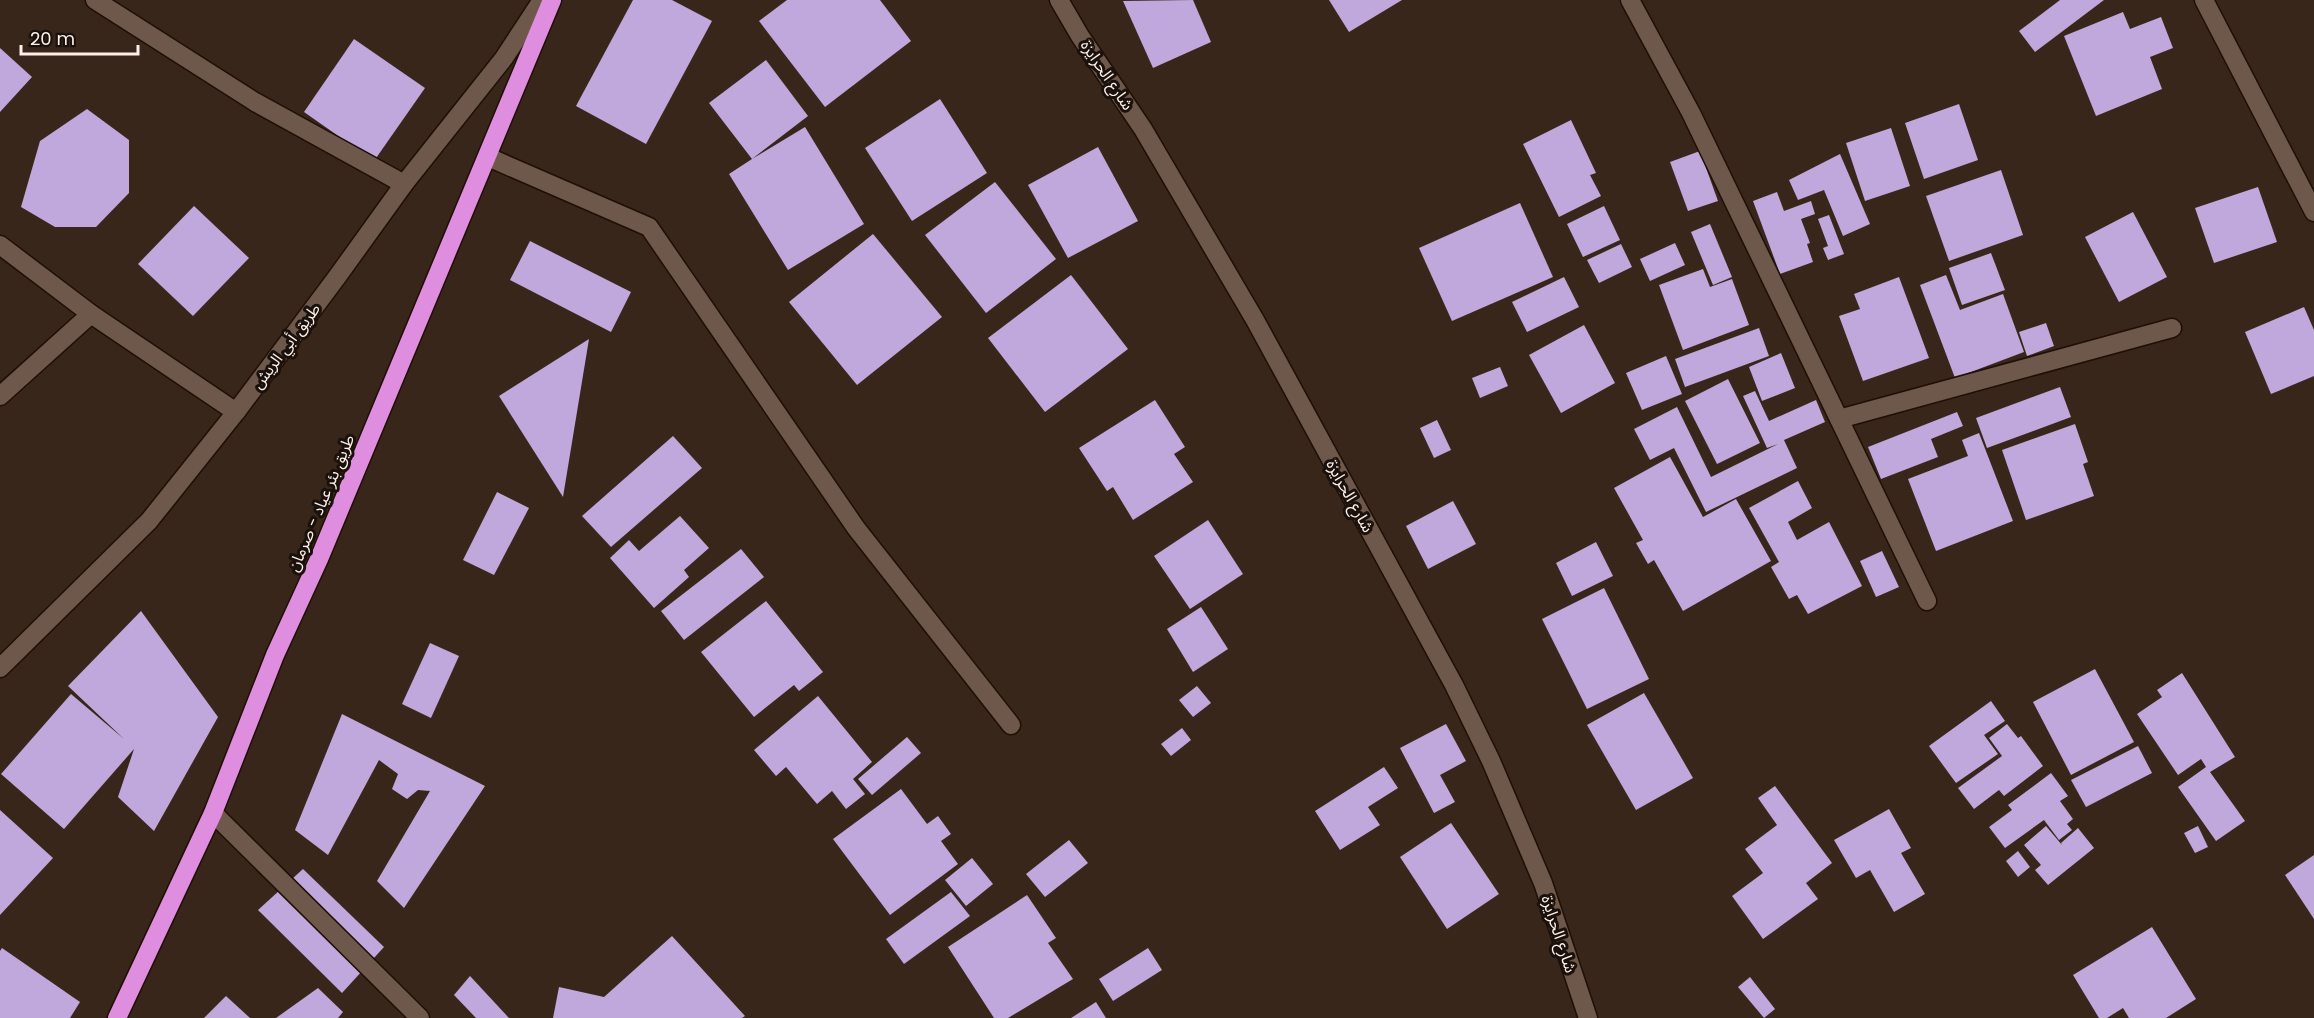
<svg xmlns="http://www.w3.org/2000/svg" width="2314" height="1018" font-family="Poppins,'Noto Sans Arabic',sans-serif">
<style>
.building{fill:#c0a7dc}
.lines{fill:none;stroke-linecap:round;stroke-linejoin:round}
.lane-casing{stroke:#1f0f05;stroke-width:21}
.street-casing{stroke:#1f0f05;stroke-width:21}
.highway-casing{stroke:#1f0f05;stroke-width:21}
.lane{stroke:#6d584b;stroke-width:18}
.street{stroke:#6d584b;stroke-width:18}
.highway{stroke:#df8dde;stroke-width:18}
.labels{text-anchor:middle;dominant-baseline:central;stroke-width:6;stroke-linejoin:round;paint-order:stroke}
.street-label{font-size:16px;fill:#fdf0e8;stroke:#1a110c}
</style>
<rect width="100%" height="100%" fill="#39261b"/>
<g class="building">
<polygon points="633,0 672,0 712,21 646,144 576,106"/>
<polygon points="787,0 880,0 911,41 825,107 759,21"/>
<polygon points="1193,0 1211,42 1153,68 1123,1"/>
<polygon points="1329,0 1402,0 1349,32"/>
<polygon points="2060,0 2104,0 2035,52 2019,31"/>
<polygon points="2123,12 2130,29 2161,17 2173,48 2150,57 2162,89 2096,116 2064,36"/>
<polygon points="354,39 425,88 374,161 304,112"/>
<polygon points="0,48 32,77 0,112"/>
<polygon points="766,60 808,116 752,159 805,127 864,224 788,270 729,174 752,159 709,103"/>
<polygon points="940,99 987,173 912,221 865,148"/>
<polygon points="1959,104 1978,160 1924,179 1905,123"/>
<polygon points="87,109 129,140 129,193 96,227 55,227 21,207 40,141"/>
<polygon points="1571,120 1596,173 1590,175 1601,196 1559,217 1523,144"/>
<polygon points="1891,128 1910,186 1865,201 1846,143"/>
<polygon points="1098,147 1138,221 1068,258 1028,185"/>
<polygon points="1700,151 1718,201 1688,211 1670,162"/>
<polygon points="1840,154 1870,224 1843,236 1824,190 1798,200 1789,180"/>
<polygon points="2001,170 2023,235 1949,261 1926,196"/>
<polygon points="995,182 1056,259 986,313 925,235"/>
<polygon points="2258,187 2277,242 2214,263 2195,208"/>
<polygon points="1777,192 1784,211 1811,201 1815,214 1801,219 1810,243 1807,244 1813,262 1780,274 1753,201"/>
<polygon points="1520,203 1553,277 1452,321 1419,248"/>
<polygon points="194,206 249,258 193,316 138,264"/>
<polygon points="1604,206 1620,240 1583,257 1567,224"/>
<polygon points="2133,212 2167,277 2119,302 2085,237"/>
<polygon points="1829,215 1844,254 1828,260 1823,248 1828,246 1818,219"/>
<polygon points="1710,224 1732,277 1713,285 1691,232"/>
<polygon points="873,234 942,317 857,385 789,302"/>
<polygon points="530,241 631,292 611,332 510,280"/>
<polygon points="1675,243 1685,265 1650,281 1640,259"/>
<polygon points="1621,244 1632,267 1599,283 1587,260"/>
<polygon points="1991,253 2005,290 1962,305 1949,268"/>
<polygon points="1703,269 1710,287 1732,279 1749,325 1683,350 1659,285"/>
<polygon points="1071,275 1128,349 1045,412 988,338"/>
<polygon points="1946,275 1960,310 2003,294 2024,352 1955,378 1920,285"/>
<polygon points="1564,277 1579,307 1527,332 1512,302"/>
<polygon points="1899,277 1929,358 1863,381 1839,316 1860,309 1854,294"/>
<polygon points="2304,307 2314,330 2314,376 2271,394 2245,332"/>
<polygon points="2046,323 2054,346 2027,356 2019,332"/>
<polygon points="1584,325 1615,383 1561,413 1529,355"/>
<polygon points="1759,328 1769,356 1685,387 1675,359"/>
<polygon points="589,339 563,497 499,396"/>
<polygon points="1781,353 1795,388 1762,401 1749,367"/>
<polygon points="1666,356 1682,394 1642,410 1626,373"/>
<polygon points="1500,367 1508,386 1480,398 1472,378"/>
<polygon points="1728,379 1760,443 1717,464 1685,401"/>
<polygon points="2060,387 2071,417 1987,448 1976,418"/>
<polygon points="1755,391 1769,421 1816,400 1825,422 1784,440 1797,468 1706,512 1674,448 1650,460 1634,429 1677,407 1711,477 1778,444 1767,448 1743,396"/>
<polygon points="1155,400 1185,447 1174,454 1193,482 1133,520 1113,487 1107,491 1079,448"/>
<polygon points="1957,412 1963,426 1931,439 1938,457 1881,479 1868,447"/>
<polygon points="1437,420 1451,450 1434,458 1420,428"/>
<polygon points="2075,424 2088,462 2083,464 2094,496 2026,520 2002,450"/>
<polygon points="1979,433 2013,521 1936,551 1908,479 1968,456 1962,440"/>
<polygon points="673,436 702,468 611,547 582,516"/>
<polygon points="1670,457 1703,517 1736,499 1771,561 1683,611 1654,560 1648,564 1636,543 1643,540 1614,488"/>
<polygon points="1798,481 1812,508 1788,522 1797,540 1829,522 1862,586 1808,614 1797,595 1789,599 1771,567 1779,562 1749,508"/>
<polygon points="497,492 529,508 494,575 463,560"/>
<polygon points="1453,501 1476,544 1428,569 1406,526"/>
<polygon points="680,516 709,548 684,570 689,577 654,608 610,558 629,540 639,551"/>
<polygon points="1208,520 1243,574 1190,609 1154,556"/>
<polygon points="1596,542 1613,576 1572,596 1556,563"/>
<polygon points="741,549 764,577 684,640 661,611"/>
<polygon points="1882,551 1899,587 1876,597 1860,561"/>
<polygon points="1604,588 1649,679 1587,709 1542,619"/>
<polygon points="766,601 823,672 799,691 794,685 754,717 701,652"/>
<polygon points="1201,607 1228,649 1193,672 1167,629"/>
<polygon points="141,611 218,717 154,831 118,797 134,749 64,829 1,774 71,694 124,739 68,686"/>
<polygon points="430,643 459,656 431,718 402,704"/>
<polygon points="2095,669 2134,742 2071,775 2033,702"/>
<polygon points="2182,673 2235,757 2210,772 2245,821 2216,841 2178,787 2206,767 2201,759 2178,775 2137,714 2162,697 2157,690"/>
<polygon points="1197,686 1211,703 1193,717 1179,700"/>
<polygon points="1644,693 1693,778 1636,810 1587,725"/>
<polygon points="818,696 872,762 853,779 865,794 846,809 832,791 817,804 786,767 776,776 754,750"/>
<polygon points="1991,701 2005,721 1984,735 1998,754 1956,783 1929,746"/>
<polygon points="342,714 485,786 404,908 377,881 430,791 418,790 407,799 392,789 398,774 379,760 328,855 295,830"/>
<polygon points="1446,724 1466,761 1440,775 1455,802 1434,813 1400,748"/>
<polygon points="2007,724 2018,738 2021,736 2043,766 2004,796 1999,790 1974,809 1958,788 2002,756 1989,738"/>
<polygon points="1182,728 1191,740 1171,756 1161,744"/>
<polygon points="907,737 921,753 872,795 858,779"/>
<polygon points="2138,746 2152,773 2086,807 2071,780"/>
<polygon points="1384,767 1398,788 1368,807 1380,825 1340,850 1315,811"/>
<polygon points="2051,773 2068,796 2060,801 2073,819 2067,824 2072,830 2059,840 2044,820 2005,848 1989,827 2012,810 2008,805"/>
<polygon points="1775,786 1832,863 1806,883 1818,899 1763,939 1732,896 1763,873 1745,849 1777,825 1758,798"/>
<polygon points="901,789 927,824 938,816 951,834 941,841 958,864 890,915 833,839"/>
<polygon points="1889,809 1911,848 1901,853 1925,894 1894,912 1870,870 1856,878 1834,840"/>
<polygon points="0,810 53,858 0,915"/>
<polygon points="1451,823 1499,894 1447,929 1400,857"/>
<polygon points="2046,826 2062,845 2061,843 2078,828 2094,848 2048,885 2035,870 2041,865 2024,845"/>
<polygon points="2198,826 2208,847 2195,853 2184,833"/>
<polygon points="1069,840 1088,863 1045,897 1026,874"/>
<polygon points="2018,851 2030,867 2018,877 2006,861"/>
<polygon points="2314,855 2314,919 2285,875"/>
<polygon points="972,858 993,884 966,906 945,880"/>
<polygon points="303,869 384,947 342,993 258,910"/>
<polygon points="951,892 970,916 904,964 886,939"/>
<polygon points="1027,895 1056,938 1048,943 1073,979 1008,1018 994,1018 948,947"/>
<polygon points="2152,927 2196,999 2166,1018 2129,1018 2123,1008 2107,1018 2099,1018 2073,975"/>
<polygon points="672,936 745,1016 742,1018 553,1018 559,987 604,997"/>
<polygon points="2,948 80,1002 70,1018 0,1018 0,951"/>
<polygon points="1148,948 1162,970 1113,1001 1099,979"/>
<polygon points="470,976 509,1018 476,1018 454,995"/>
<polygon points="1750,977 1775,1009 1764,1018 1738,987"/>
<polygon points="318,988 343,1012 338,1018 276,1018"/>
<polygon points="226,996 250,1018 204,1018"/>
<polygon points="1096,1002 1106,1018 1071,1018"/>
</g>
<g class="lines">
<defs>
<polyline id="lane" points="95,0 255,102 404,184"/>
<g id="street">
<polyline points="1059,0 1080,36 1143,129 1255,320 1454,685 1491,761 1543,883 1588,1018"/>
<polyline points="1630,0 1691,113 1927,601"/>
<polyline points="2204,0 2314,212"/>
<polyline points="488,157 649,227 856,528 1011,725"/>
<polyline points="0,245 91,314 236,412"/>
<polyline points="0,396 91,314"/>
<polyline points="1839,419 2172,328"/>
<polyline points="0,668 149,521 236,412 337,277 404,184 504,58 542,0"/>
<polyline points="213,813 420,1018"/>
</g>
<polyline id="highway" points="117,1018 213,813 275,655 319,559 552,0"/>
</defs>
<use href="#lane" class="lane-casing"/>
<use href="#street" class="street-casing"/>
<use href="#highway" class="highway-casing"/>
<use href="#lane" class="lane"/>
<use href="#street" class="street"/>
<use href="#highway" class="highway"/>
</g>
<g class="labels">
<g class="street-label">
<text transform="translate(1107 75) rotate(56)">شارع الحرايزة</text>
<text transform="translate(286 346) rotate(-53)">طريق أبي الريش</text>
<text transform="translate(1350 496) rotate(61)">شارع الحرايزة</text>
<text transform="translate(321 503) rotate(-67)">طريق بئر عياد - صرمان</text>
<text transform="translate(1559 934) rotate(72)">شارع الحرايزة</text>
</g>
</g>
<path d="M21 45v9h117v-9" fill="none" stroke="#fdf0e8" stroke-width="3"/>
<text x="30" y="45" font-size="18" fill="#fdf0e8" stroke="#1a110c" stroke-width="4.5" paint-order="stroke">20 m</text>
</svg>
